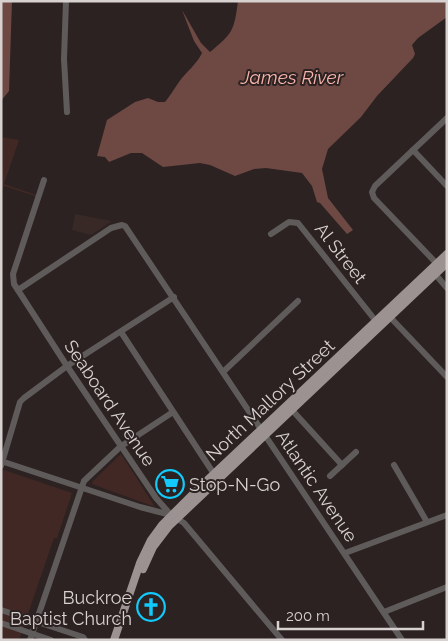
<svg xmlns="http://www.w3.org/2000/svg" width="448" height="641" font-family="Raleway,sans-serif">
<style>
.built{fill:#382927}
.green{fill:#422825}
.water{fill:#6e4944}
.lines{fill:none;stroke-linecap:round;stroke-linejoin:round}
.minor{stroke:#605b5b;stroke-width:6}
.major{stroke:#9b9291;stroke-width:8}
.labels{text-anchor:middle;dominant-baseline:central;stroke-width:4;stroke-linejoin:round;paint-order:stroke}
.street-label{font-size:18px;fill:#d7d1d0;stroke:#2b2221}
.poi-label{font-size:18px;fill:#d7d1d0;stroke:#2b2221;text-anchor:start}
.water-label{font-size:19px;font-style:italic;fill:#f8b3aa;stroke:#2b2221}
</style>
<rect width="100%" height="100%" fill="#2b2221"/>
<polygon class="built" points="75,214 112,221 91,235 72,230"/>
<g class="green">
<polygon points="1,137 19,140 4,184 39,196 38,197 4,186 1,193"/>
<polygon points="121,454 155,507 92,484 93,481"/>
<polygon points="1,469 72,493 57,538 54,538 19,640 1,640"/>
</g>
<g class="water">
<polygon points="1,1 12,1 9,91 1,101"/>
<path d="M238,1H447V17L418,38L412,45L415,54L413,58L377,96L361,117L328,149L322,169L328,198L353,230L347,234L320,203L317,202L312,186L302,173L266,168L254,169L235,176L210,165L200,163L163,167L142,153H131L109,162L105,157L97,156L107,120L135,102L148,98L158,102H165C170,96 174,89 179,82C186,72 197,64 202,53L194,41L182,10L201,43L210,52C233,33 234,31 238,1Z"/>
</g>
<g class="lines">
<g class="minor">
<polyline points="66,1 64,59 67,112"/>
<polyline points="413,150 447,186"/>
<polyline points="44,180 13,274 14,284 67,366 156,498 171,515 184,523 282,640"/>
<polyline points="271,234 289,222 298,223 379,325"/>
<polyline points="439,266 374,198 372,192 375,186 447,118"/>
<polyline points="435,274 447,288"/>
<polyline points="18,290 111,228 122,225 125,226 402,640"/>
<polyline points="390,317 447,377"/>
<polyline points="121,332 214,474"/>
<polyline points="223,372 298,301"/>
<polyline points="292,410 342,465"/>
<polyline points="1,461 140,507 171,515"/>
<polyline points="394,465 427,522"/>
<polyline points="1,466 20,402 24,398 67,366 174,297"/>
<polyline points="330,476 356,452"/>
<polyline points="345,553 447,515"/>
<polyline points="1,610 83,637 85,640"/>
<polyline points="384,612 447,587"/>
<polyline points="1,623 51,640"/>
<polyline points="30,640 84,481 120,447 173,412"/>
</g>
<g class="major">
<polyline points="143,569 153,547 169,526 447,263"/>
<polyline points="114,640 140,563 151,540 162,525 198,489 447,254"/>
</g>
</g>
<defs>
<symbol id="supermarket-ring" viewBox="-11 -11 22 22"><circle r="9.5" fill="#2b2221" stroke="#12cafb" stroke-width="1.5"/><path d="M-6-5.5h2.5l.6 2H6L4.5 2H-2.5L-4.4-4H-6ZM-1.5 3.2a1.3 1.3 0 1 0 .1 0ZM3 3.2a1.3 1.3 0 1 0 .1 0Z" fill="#12cafb"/></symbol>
<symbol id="church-ring" viewBox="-11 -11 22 22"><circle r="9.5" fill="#2b2221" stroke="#12cafb" stroke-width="1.5"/><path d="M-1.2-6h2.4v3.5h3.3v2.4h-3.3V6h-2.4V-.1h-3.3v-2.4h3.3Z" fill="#12cafb"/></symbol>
</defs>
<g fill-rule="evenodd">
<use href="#supermarket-ring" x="154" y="468" width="32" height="32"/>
<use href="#church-ring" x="135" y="591" width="32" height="32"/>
</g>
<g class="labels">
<g class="street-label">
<text transform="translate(341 253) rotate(52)">Al Street</text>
<text transform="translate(270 400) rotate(-43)">North Mallory Street</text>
<text transform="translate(110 403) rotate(56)">Seaboard Avenue</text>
<text transform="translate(317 486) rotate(56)">Atlantic Avenue</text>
</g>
<g class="poi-label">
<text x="189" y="484">Stop-N-Go</text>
<text x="132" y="597" text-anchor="end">Buckroe<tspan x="132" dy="21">Baptist Church</tspan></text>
</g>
<g class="water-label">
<text x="292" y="77">James River</text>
</g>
</g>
<rect width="448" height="641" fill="none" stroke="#d7d1d0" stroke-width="5"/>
<path d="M278 621v8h145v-8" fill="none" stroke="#d7d1d0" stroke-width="2.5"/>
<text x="286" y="621" font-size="15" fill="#d7d1d0" stroke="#2b2221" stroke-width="4" paint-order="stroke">200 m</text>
</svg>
